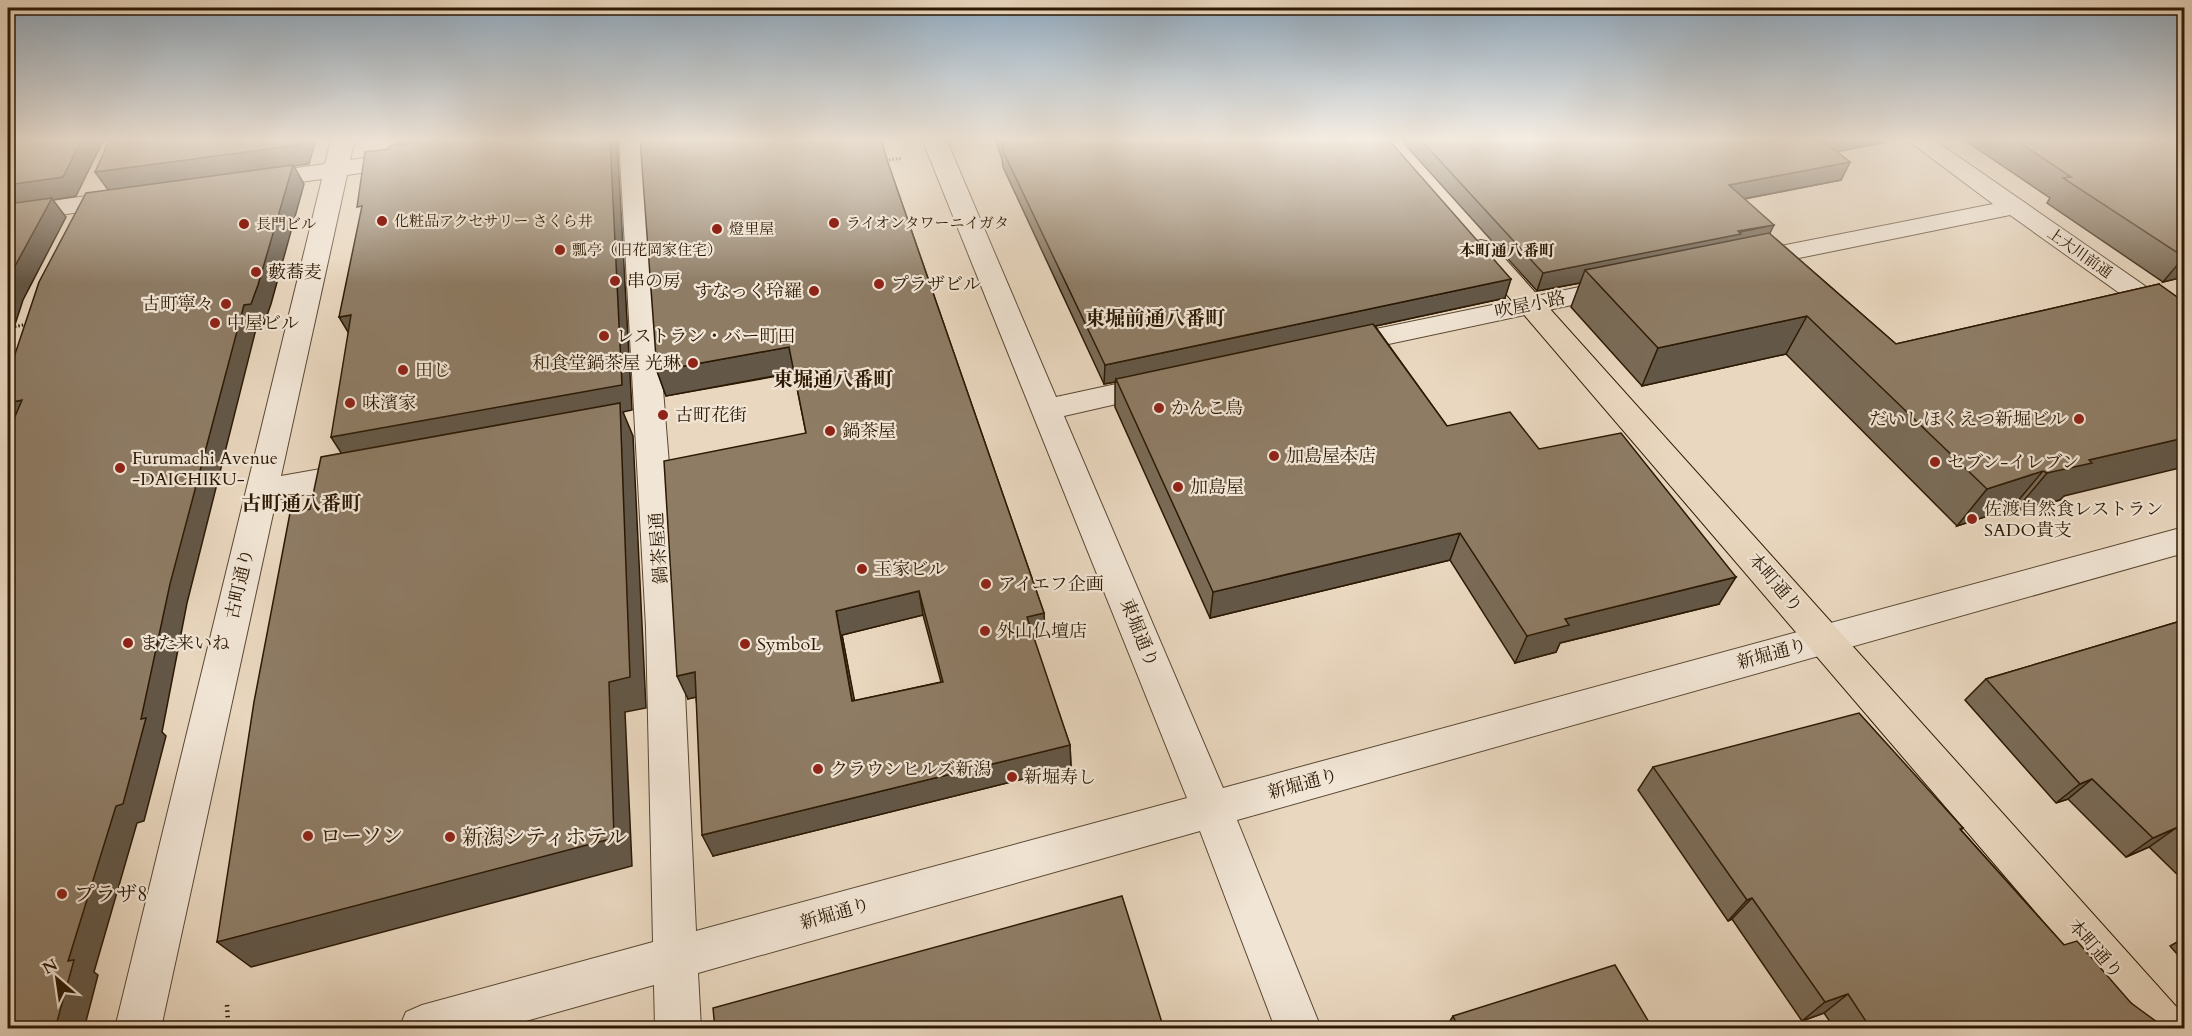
<svg xmlns="http://www.w3.org/2000/svg" width="2192" height="1036" font-family="Cardo,'Noto Serif JP',serif">
<style>
.lines{fill:none;stroke-linecap:round;stroke-linejoin:round}
.minor-casing{stroke:#5b4833;stroke-width:2}
.major-casing{stroke:#2c1904;stroke-width:2}
.path-far1{stroke:#2c1904;stroke-width:3;stroke-dasharray:1.5 2;stroke-linecap:butt}
.path{stroke:#2c1904;stroke-width:4.5;stroke-dasharray:1.5 4;stroke-linecap:butt}
.minor{fill:#f1e5d5;fill-rule:evenodd}
.major{fill:#e9d7bf;fill-rule:evenodd}
.wall{fill:#7a6b57;stroke:#2c1904;stroke-width:1.5;fill-rule:evenodd}
.shaded-wall{fill:#635747;stroke:#2c1904;stroke-width:1.5}
.building{fill:#8e7c65;stroke:#2c1904;stroke-width:1.5;fill-rule:evenodd}
.poi-dot{fill:#8f2418;stroke:#f1e5d5;stroke-width:2}
.labels{text-anchor:middle;dominant-baseline:central;stroke-width:4.5;stroke-linejoin:round;paint-order:stroke}
.far-poi-label{font-size:15px;fill:#2c1904;stroke:#f1e5d5;text-anchor:start}
.far-street-label{font-size:15px;fill:#2c1904;stroke:#f1e5d5}
.far-neighbourhood-label{font-size:16px;font-weight:bold;fill:#2c1904;stroke:#f1e5d5}
.poi-label{font-size:18px;fill:#2c1904;stroke:#f1e5d5;text-anchor:start}
.street-label{font-size:18px;fill:#2c1904;stroke:#f1e5d5}
.neighbourhood-label{font-size:20px;font-weight:bold;fill:#2c1904;stroke:#f1e5d5}
.near-poi-label{font-size:21px;fill:#2c1904;stroke:#f1e5d5;text-anchor:start}
</style>
<rect width="100%" height="100%" fill="#e9d7bf"/>
<filter id="stains"><feTurbulence type="fractalNoise" baseFrequency=".00333" numOctaves="4"/><feColorMatrix values="0 0 0 0 .2 0 0 0 0 .09 0 0 0 0 .02 0 0 0 .5 -.17"/></filter>
<radialGradient id="worn" r=".72"><stop offset=".6" stop-color="#630" stop-opacity="0"/><stop offset="1" stop-color="#630" stop-opacity=".3"/></radialGradient>
<g class="lines">
<defs>
<g id="minor">
<polygon points="331,139 355,139 350,160 408,152 417,154 420,159 417,164 408,166 347,175 281,476 360,462 371,465 376,473 371,481 360,484 276,500 161,1028 115,1028 322,179 254,188 245,186 242,181 245,176 254,174 325,164"/>
<polygon points="619,139 643,139 682,627 696,931 1187,798 922,139 946,139 1056,397 1158,375 1169,378 1173,385 1169,392 1064,416 1223,788 2184,527 2184,553 1237,820 1321,1028 1275,1028 1200,831 698,973 701,1028 655,1028 654,985 501,1028 399,1028 406,1012 422,1005 653,942 646,627"/>
<polygon points="1906,139 1933,139 2184,313 2184,335 2174,332 2010,215 1745,269 1736,267 1732,261 1736,255 1745,253 1993,204"/>
<polygon points="123,191 132,194 136,199 132,204 8,223 8,207"/>
<polygon points="1618,279 1628,281 1632,287 1628,293 1337,355 1327,353 1323,346 1327,339 1337,337"/>
</g>
<polygon id="major" points="1481,240 1490,242 2181,1012 2184,1028 2135,1028 1472,254 1468,248 1472,242"/>
</defs>
<use href="#minor" class="minor-casing"/>
<use href="#major" class="major-casing"/>
<g class="path-far1">
<polyline points="882,161 902,158"/>
<polyline points="8,328 28,324"/>
</g>
<polyline class="path" points="227,1005 228,1022"/>
<use href="#minor" class="minor"/>
<use href="#major" class="major"/>
</g>
<g class="wall">
<polygon points="995,139 1388,139 1505,298 1375,326 1447,426 1539,449 1719,604 1560,643 1556,652 1515,663 1450,560 1210,618 1115,407 1115,382 1104,384 1003,167 1002,159"/>
<polygon points="1400,139 1887,139 1886,142 1836,151 1850,162 1841,180 1745,199 1770,234 1896,344 2159,284 2064,496 2060,500 2015,511 2012,508 1957,526 1786,354 1642,386 1571,307 1580,283 1537,291"/>
<polygon points="1963,139 2184,139 2184,277 2163,282 2047,203 2050,198"/>
<path d="M888,163L1044,613L1045,637L1034,640L1070,745L1071,767L713,856L696,697L688,699L806,433L794,373L666,396L657,371ZM923,615L941,682L854,701L842,635Z"/>
<polygon points="2184,620 2184,881 2149,847 2126,857 2068,799 2056,803 1965,700 1986,679"/>
<polygon points="1653,767 1963,828 1961,830 2064,945 2161,1029 1835,1029 1824,1013 1802,1021 1732,919 1728,921 1638,790"/>
<polygon points="2184,938 2184,962 2170,946"/>
<polygon points="1453,1016 1653,1029 1445,1029"/>
</g>
<g class="shaded-wall">
<polygon points="82,139 104,139 76,196 53,200 66,217 23,300 8,346 8,185"/>
<polygon points="300,139 316,139 309,164 294,166 304,184 271,304 264,324 257,325 187,603 162,732 166,736 144,821 137,823 94,972 98,975 84,1029 55,1029 68,961 141,719 109,191 95,172"/>
<polygon points="397,139 490,139 403,151"/>
<polygon points="610,139 617,139 632,410 623,412 633,436 646,708 625,712 632,866 251,967 217,942 347,462 331,437"/>
<polygon points="1819,139 1887,139 1886,142 1810,157"/>
<polygon points="1850,162 1841,180 1721,203 1729,185"/>
<polygon points="1774,225 1765,243 1585,270 1580,283 1537,291 1543,273"/>
<polygon points="2184,257 2184,277 2163,282"/>
<polygon points="1511,279 1505,298 1117,382 1116,379 1115,382 1104,384 1105,365"/>
<polygon points="351,315 354,342 339,317"/>
<polygon points="1807,316 1786,354 1642,386 1658,348"/>
<polygon points="789,347 795,372 666,396 657,371"/>
<polygon points="22,400 39,420 8,426 8,403"/>
<polygon points="2184,438 2184,467 2064,496 2060,500 2015,511 2047,473 2089,460"/>
<polygon points="2043,471 2012,508 1957,526 1987,489"/>
<polygon points="1460,533 1450,560 1210,618 1213,592"/>
<polygon points="1736,577 1719,604 1560,643 1556,652 1515,663 1527,636 1565,619"/>
<polygon points="919,591 923,615 842,635 859,724 852,701 836,611"/>
<polygon points="1044,613 1045,637 1028,641 1027,617"/>
<polygon points="695,672 705,695 688,699 677,676"/>
<polygon points="1070,745 1071,767 713,856 702,835"/>
<polygon points="2092,779 2068,799 2056,803 2080,784"/>
<polygon points="2176,828 2149,847 2126,857 2153,838"/>
<polygon points="1752,898 1732,919 1728,921 1747,900"/>
<polygon points="1848,994 1824,1013 1802,1021 1825,1002"/>
</g>
<g class="building">
<polygon points="8,139 82,139 63,177 8,185"/>
<polygon points="110,139 300,139 299,145 95,172"/>
<polygon points="440,139 610,139 622,385 331,437 351,315 339,317 362,206 357,207 365,152 389,149 389,146"/>
<path d="M640,139H881L888,163L1044,613L1027,617L1070,745L702,835L695,672L677,676L664,461L806,433L789,347L657,371ZM919,591L943,682L852,701L836,611Z"/>
<polygon points="1000,139 1388,139 1511,279 1105,365 1002,149 1004,148"/>
<polygon points="1420,139 1819,139 1850,162 1729,185 1774,225 1738,231 1741,234 1543,273"/>
<polygon points="2014,139 2184,139 2184,257 2063,178 2071,177"/>
<polygon points="293,165 258,285 251,304 244,305 170,584 141,719 146,718 123,804 116,806 68,961 74,960 55,1029 8,1029 8,433 22,400 8,403 8,375 39,282 86,193"/>
<polygon points="52,198 8,279 8,204"/>
<polygon points="1769,233 1896,344 2159,284 2184,302 2184,438 2089,460 2092,463 2047,473 2043,471 1987,489 1807,316 1658,348 1585,270"/>
<polygon points="1373,324 1447,426 1510,412 1539,449 1621,433 1736,577 1565,619 1569,625 1527,636 1460,533 1213,592 1116,379"/>
<polygon points="620,403 630,677 609,682 614,838 217,942 254,702 290,513 310,509 321,457"/>
<polygon points="2184,620 2184,835 2176,828 2153,838 2092,779 2080,784 1986,679"/>
<polygon points="1859,713 1963,828 1960,829 2064,945 2077,941 2131,1003 2157,1022 2161,1029 1871,1029 1848,994 1825,1002 1752,898 1747,900 1653,767"/>
<polygon points="1122,896 1164,1029 715,1029 713,1008"/>
<polygon points="1615,965 1653,1029 1459,1029 1453,1016"/>
</g>
<linearGradient id="sky" x2="0" y2="1"><stop stop-color="#8fa8be"/><stop offset="0.49" stop-color="#f5ede2"/><stop offset="1" stop-color="#f5ede2" stop-opacity="0"/></linearGradient>
<rect width="2192" height="284" fill="url(#sky)"/>
<g class="poi-dot">
<circle cx="382" cy="221" r="6"/>
<circle cx="834" cy="223" r="6"/>
<circle cx="244" cy="224" r="6"/>
<circle cx="717" cy="229" r="6"/>
<circle cx="560" cy="250" r="6"/>
<circle cx="256" cy="272" r="6"/>
<circle cx="615" cy="281" r="6"/>
<circle cx="879" cy="284" r="6"/>
<circle cx="814" cy="291" r="6"/>
<circle cx="226" cy="304" r="6"/>
<circle cx="215" cy="323" r="6"/>
<circle cx="604" cy="336" r="6"/>
<circle cx="693" cy="363" r="6"/>
<circle cx="403" cy="370" r="6"/>
<circle cx="350" cy="403" r="6"/>
<circle cx="1159" cy="408" r="6"/>
<circle cx="663" cy="415" r="6"/>
<circle cx="2079" cy="419" r="6"/>
<circle cx="830" cy="431" r="6"/>
<circle cx="1274" cy="456" r="6"/>
<circle cx="1935" cy="462" r="6"/>
<circle cx="120" cy="468" r="6"/>
<circle cx="1178" cy="487" r="6"/>
<circle cx="1972" cy="519" r="6"/>
<circle cx="862" cy="569" r="6"/>
<circle cx="986" cy="584" r="6"/>
<circle cx="985" cy="631" r="6"/>
<circle cx="128" cy="643" r="6"/>
<circle cx="745" cy="644" r="6"/>
<circle cx="818" cy="769" r="6"/>
<circle cx="1012" cy="777" r="6"/>
<circle cx="308" cy="836" r="6"/>
<circle cx="450" cy="837" r="6"/>
<circle cx="62" cy="894" r="6"/>
</g>
<g class="labels">
<g class="far-poi-label">
<text x="394" y="221">化粧品アクセサリー さくら井</text>
<text x="846" y="223">ライオンタワーニイガタ</text>
<text x="256" y="224">長門ビル</text>
<text x="729" y="229">燈里屋</text>
<text x="572" y="250">瓢亭（旧花岡家住宅）</text>
</g>
<g class="far-street-label">
<text transform="translate(2080 253) rotate(35)">上大川前通</text>
</g>
<g class="far-neighbourhood-label">
<text x="1507" y="251">本町通八番町</text>
</g>
<g class="poi-label">
<text x="268" y="272">藪蕎麦</text>
<text x="627" y="281">串の房</text>
<text x="891" y="284">プラザビル</text>
<text x="802" y="291" text-anchor="end">すなっく玲羅</text>
<text x="214" y="304" text-anchor="end">古町寧々</text>
<text x="227" y="323">中屋ビル</text>
<text x="616" y="336">レストラン・バー町田</text>
<text x="681" y="363" text-anchor="end">和食堂鍋茶屋 光琳</text>
<text x="415" y="370">田じ</text>
<text x="362" y="403">味濱家</text>
<text x="1171" y="408">かんこ鳥</text>
<text x="675" y="415">古町花街</text>
<text x="2067" y="419" text-anchor="end">だいしほくえつ新堀ビル</text>
<text x="842" y="431">鍋茶屋</text>
<text x="1286" y="456">加島屋本店</text>
<text x="132" y="458">Furumachi Avenue<tspan x="132" dy="21">-DAICHIKU-</tspan></text>
<text x="1947" y="462">セブン-イレブン</text>
<text x="1190" y="487">加島屋</text>
<text x="1984" y="509">佐渡自然食レストラン<tspan x="1984" dy="21">SADO貴支</tspan></text>
<text x="874" y="569">玉家ビル</text>
<text x="998" y="584">アイエフ企画</text>
<text x="997" y="631">外山仏壇店</text>
<text x="140" y="643">また来いね</text>
<text x="757" y="644">SymboL</text>
<text x="830" y="769">クラウンヒルズ新潟</text>
<text x="1024" y="777">新堀寿し</text>
</g>
<g class="street-label">
<text transform="translate(1530 305) rotate(-12)">吹屋小路</text>
<text transform="translate(659 548) rotate(-94)">鍋茶屋通</text>
<text transform="translate(1775 583) rotate(49)">本町通り</text>
<text transform="translate(240 584) rotate(-77)">古町通り</text>
<text transform="translate(1139 633) rotate(68)">東堀通り</text>
<text transform="translate(1772 654) rotate(-15)">新堀通り</text>
<text transform="translate(1303 784) rotate(-15)">新堀通り</text>
<text transform="translate(835 914) rotate(-16)">新堀通り</text>
<text transform="translate(2095 949) rotate(49)">本町通り</text>
</g>
<g class="neighbourhood-label">
<text x="1155" y="318">東堀前通八番町</text>
<text x="833" y="379">東堀通八番町</text>
<text x="301" y="503">古町通八番町</text>
</g>
<g class="near-poi-label">
<text x="320" y="836">ローソン</text>
<text x="462" y="837">新潟シティホテル</text>
<text x="74" y="894">プラザ8</text>
</g>
</g>
<rect width="2192" height="1036" fill="none" stroke="#e9d7bf" stroke-width="30"/>
<rect x="9" y="9" width="2174" height="1018" fill="none" stroke="#2c1904" stroke-width="3"/>
<rect x="15" y="15" width="2162" height="1006" fill="none" stroke="#2c1904" stroke-width="1.5"/>
<g transform="translate(57 979) rotate(331)" stroke="#f1e5d5" stroke-width="4.5" paint-order="stroke">
<path d="M0-4.5L10 22L0 15L-10 22Z" fill="#2c1904"/>
<text y="-9" font-size="16" font-weight="bold" text-anchor="middle" fill="#2c1904">N</text>
</g>
<rect width="100%" height="100%" filter="url(#stains)"/>
<rect width="100%" height="100%" fill="url(#worn)"/>
</svg>
